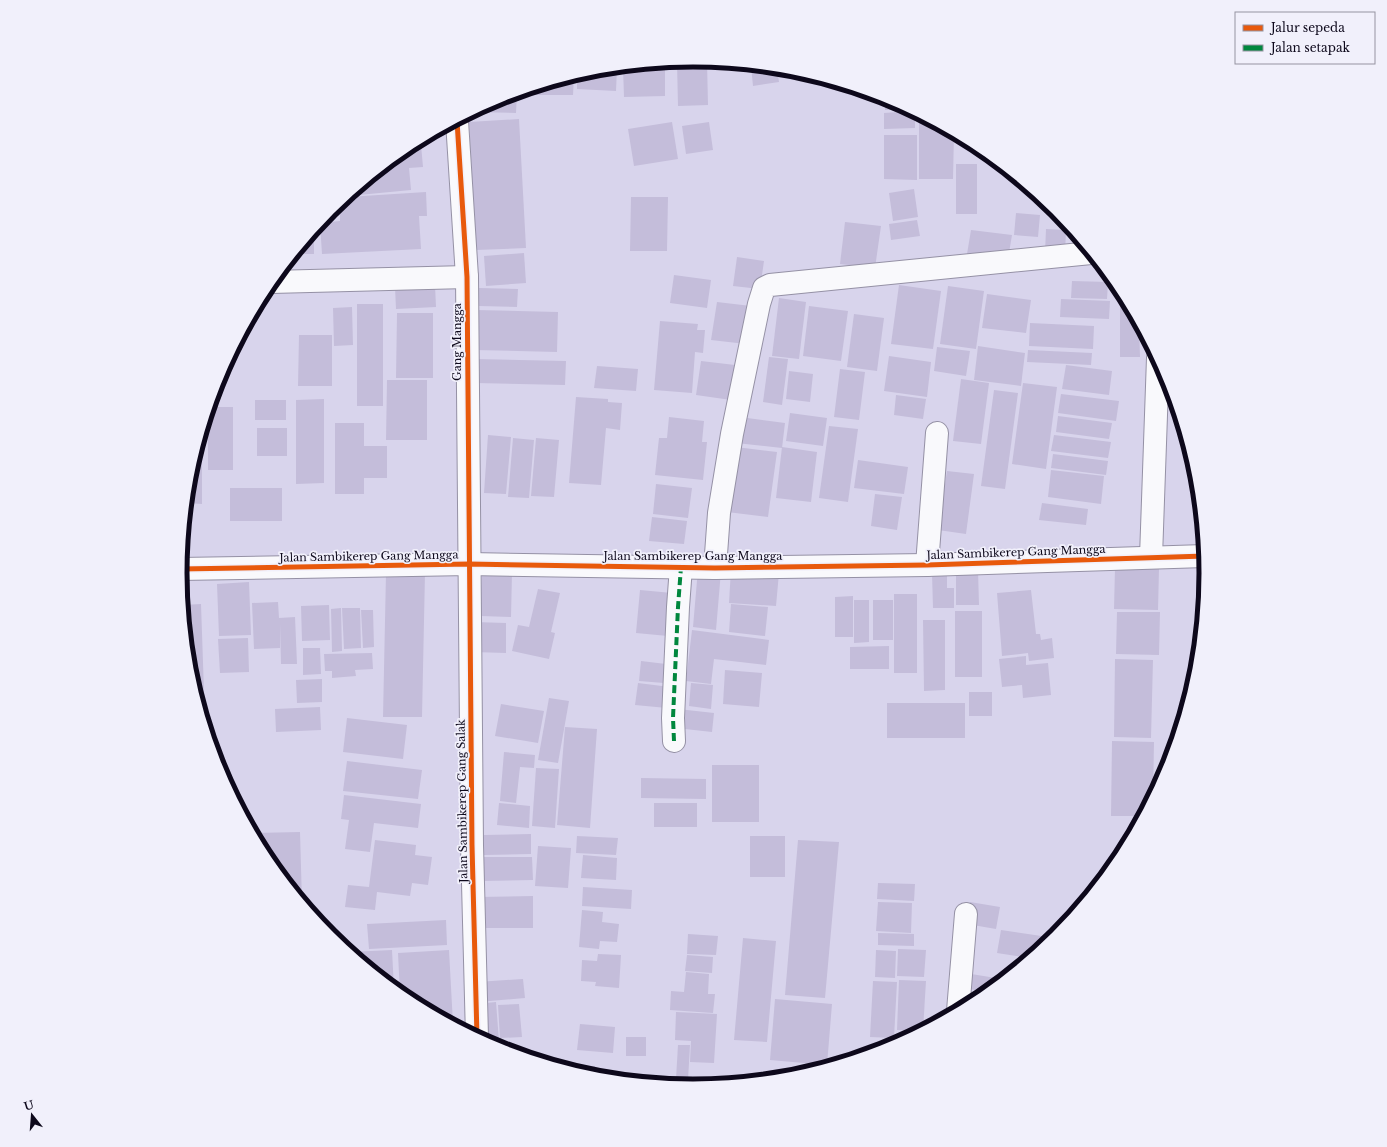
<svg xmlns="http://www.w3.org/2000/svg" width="1387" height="1147" font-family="'Libre Baskerville',serif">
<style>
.building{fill:#c4bdda}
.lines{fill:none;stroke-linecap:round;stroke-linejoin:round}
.minor-casing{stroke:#9591a5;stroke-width:24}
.minor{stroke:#f9f9fc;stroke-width:22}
.quiet{stroke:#00873e;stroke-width:4;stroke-dasharray:8 4;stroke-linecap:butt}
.cycleway-casing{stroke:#f1f0fb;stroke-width:8}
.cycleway{stroke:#e8590c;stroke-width:5}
.labels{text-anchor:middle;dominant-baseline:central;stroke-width:3.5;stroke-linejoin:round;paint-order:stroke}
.street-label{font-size:11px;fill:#0d081b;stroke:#f1f0fb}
.rim{fill:none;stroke:#0d081b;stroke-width:5}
</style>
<rect width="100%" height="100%" fill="#d8d4ec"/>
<g class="building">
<polygon points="694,60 707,61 708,105 678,106 677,62"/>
<polygon points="665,63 665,96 624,97 623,67"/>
<polygon points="751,66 777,68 779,82 753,86"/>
<polygon points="617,68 616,91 577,89 577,75 594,70"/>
<polygon points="574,76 573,95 521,95 521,92"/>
<polygon points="517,93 516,113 472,112 497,99"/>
<polygon points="885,98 902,106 902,109 885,110"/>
<polygon points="913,111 915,112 915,128 884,129 884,113"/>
<polygon points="519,119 526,248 476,250 469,122"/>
<polygon points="919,119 928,119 954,133 953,179 919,179"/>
<polygon points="672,122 678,159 634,166 628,129"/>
<polygon points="709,122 713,150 686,154 682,126"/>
<polygon points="884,135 917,135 917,180 884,179"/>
<polygon points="410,145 421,145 423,167 409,168 411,190 348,196 378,172 391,170 379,171"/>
<rect x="956" y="164" width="21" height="50"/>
<polygon points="914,189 918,217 893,221 889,193"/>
<polygon points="426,192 427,216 419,216 421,249 322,254 320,223 340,221 340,203 347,197"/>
<polygon points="631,197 668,197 667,251 630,251"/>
<polygon points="1016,213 1040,215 1038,237 1014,235"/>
<polygon points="917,220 920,236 891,240 889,224"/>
<polygon points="845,222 881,226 875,268 840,264"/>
<polygon points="1046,229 1066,230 1065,254 1045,253"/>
<polygon points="314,230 314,254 294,254"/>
<polygon points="971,230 1012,235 1008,259 967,254"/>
<polygon points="524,253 526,283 486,286 484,256"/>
<polygon points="737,257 764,261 760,289 733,286"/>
<polygon points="674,275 711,280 707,308 670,303"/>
<polygon points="1072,281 1108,282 1107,299 1071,298"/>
<polygon points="435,285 436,307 396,309 395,287"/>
<polygon points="899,285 941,291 933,349 891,344"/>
<polygon points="948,286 984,291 976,349 940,344"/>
<polygon points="1120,287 1139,324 1140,357 1120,357"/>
<polygon points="479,288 518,289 517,307 479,306"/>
<polygon points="987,294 1031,300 1026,333 982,328"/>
<polygon points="779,298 806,302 799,359 772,356"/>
<polygon points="1061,299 1110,301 1109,319 1060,317"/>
<polygon points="717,302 751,306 746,344 711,340"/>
<rect x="357" y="304" width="26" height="102"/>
<polygon points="809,306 848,311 841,361 803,356"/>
<polygon points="352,307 353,345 334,346 333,308"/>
<polygon points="475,310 558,312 557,352 474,350"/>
<polygon points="397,313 433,313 433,378 396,378"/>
<polygon points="854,314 884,318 877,371 847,367"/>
<polygon points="660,321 698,324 697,330 705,330 703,353 695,352 692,393 654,390"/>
<polygon points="1030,323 1094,326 1093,349 1029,346"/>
<polygon points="299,335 332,335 332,386 298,386"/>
<polygon points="978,346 1025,353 1021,386 974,380"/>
<polygon points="937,347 970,351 966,376 934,371"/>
<polygon points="1028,350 1092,353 1091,365 1027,362"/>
<polygon points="889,356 931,362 927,397 884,391"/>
<polygon points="769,357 788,359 782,405 763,402"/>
<polygon points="475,359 566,361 565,385 475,383"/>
<polygon points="701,361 735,365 731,400 696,395"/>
<polygon points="1066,365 1112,371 1109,395 1062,389"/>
<polygon points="597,366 638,369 636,391 594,388"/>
<polygon points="840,369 865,372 859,420 834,417"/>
<polygon points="789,371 813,374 810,402 786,399"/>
<polygon points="961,379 989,383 981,444 953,441"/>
<polygon points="387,380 427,380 427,440 386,440"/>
<polygon points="1023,383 1057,387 1046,469 1012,464"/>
<polygon points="994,390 1018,393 1005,489 981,486"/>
<polygon points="1061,394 1119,401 1116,421 1058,413"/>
<polygon points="896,395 926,399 923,419 894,415"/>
<polygon points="576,397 608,399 608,402 622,403 620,430 606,428 601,485 569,483"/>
<polygon points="324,399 324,483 296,484 296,400"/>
<rect x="255" y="400" width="31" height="20"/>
<polygon points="210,407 233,407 233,470 208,470 208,414"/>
<polygon points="790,413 827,418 823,446 786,441"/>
<polygon points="1058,416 1112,423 1109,439 1056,432"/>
<polygon points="669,417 704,421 702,442 707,442 703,480 655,475 659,438 667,438"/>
<polygon points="740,417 785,423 782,448 736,443"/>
<polygon points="335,423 364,423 364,446 387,446 387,478 364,478 364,494 335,494"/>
<polygon points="829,426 858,429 848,502 819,498"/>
<rect x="257" y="428" width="30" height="28"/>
<polygon points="488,435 511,437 506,494 484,493"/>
<polygon points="1054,435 1111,442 1108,458 1051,451"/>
<polygon points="513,438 534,440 529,498 508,497"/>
<polygon points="536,438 559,440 554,497 531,496"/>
<polygon points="199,442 202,442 202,504 187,503 190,473"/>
<polygon points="736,447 777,452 768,517 727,512"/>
<polygon points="782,447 817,452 811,502 776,498"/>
<polygon points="1053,454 1108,461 1106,475 1051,468"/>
<polygon points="858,460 908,467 904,494 854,488"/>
<polygon points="1051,470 1104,476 1101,504 1048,497"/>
<polygon points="947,471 974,474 966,534 938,530"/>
<polygon points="656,484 692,488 688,518 653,514"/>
<rect x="230" y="488" width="52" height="33"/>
<polygon points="875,494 902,497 897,530 871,526"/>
<polygon points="1042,503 1088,509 1086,525 1039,520"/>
<polygon points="652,517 687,521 684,544 649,541"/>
<polygon points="1115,568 1159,569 1158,610 1114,609"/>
<polygon points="698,569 721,571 716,630 693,627"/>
<polygon points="731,569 779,573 776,606 729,603"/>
<polygon points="956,570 978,570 979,605 956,605"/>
<polygon points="386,573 425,573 422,717 383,717"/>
<polygon points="482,573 512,573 511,617 481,616"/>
<polygon points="932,573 947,573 947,588 954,588 954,608 933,608"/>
<polygon points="249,582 251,635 219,636 217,584"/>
<polygon points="538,589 560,593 551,632 555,633 549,659 512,651 518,625 529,627"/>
<polygon points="640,590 672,593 668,636 636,633"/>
<polygon points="1031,590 1036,634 1040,634 1041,640 1052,638 1054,658 1029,661 1028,653 1002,656 997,593"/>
<rect x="894" y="594" width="23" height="79"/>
<polygon points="853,596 853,637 835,637 835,597"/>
<polygon points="854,600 869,600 869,642 854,643"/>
<rect x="873" y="600" width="20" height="40"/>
<polygon points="278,602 279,618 295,617 297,664 281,664 280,624 280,648 254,649 252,603"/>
<polygon points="201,604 205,721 204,722 190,673 183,605"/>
<polygon points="731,604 768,607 765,636 729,632"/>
<polygon points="329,605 330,640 302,641 301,606"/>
<polygon points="341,608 342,651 332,652 331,609"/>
<polygon points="342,608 360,608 361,648 344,649"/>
<polygon points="361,610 373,610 374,647 363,648"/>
<rect x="955" y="611" width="27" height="66"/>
<polygon points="1117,612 1160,612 1159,655 1116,654"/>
<polygon points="923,620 945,620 945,690 924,691"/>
<polygon points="474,622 506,623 506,653 473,652"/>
<polygon points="692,630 769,640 766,665 714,659 711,684 686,681"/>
<polygon points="248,638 249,672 220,673 218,639"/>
<polygon points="889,646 889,669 850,669 850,647"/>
<polygon points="303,648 320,648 321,674 303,675"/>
<polygon points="372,653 373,669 355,670 356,676 332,678 332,671 325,671 324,654"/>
<polygon points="1026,656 1026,665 1048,663 1051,695 1023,698 1022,685 1002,687 999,659"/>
<polygon points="1115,659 1153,660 1151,738 1114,737"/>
<polygon points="641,661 666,664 664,683 639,681"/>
<polygon points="725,670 762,673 759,707 723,704"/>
<polygon points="322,679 322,702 297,703 296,680"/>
<polygon points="638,683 670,687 667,708 635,705"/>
<polygon points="691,683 713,685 711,709 689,706"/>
<rect x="969" y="692" width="23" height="24"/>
<polygon points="549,698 569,701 558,763 538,760"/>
<rect x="887" y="703" width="78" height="35"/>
<polygon points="501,704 544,711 538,743 495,736"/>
<polygon points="320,707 321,730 276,732 275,709"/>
<polygon points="678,709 714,713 712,732 676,728"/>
<polygon points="347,718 407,725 403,759 343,752"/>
<polygon points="565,727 597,729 590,828 557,825"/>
<polygon points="1112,741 1154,742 1153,798 1143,816 1111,816"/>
<polygon points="504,752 535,755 534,768 520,767 516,803 500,801"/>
<polygon points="347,761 422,770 418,799 343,791"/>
<rect x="712" y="765" width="47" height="57"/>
<polygon points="536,768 559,769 555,828 532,826"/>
<polygon points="641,778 706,779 706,799 641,798"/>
<polygon points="344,795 421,804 418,828 374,823 370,852 345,849 349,820 341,819"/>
<polygon points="499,803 530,806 529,828 497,825"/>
<rect x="654" y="803" width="43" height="24"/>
<polygon points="300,832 302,902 266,859 253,833"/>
<polygon points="531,834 531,854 484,855 484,835"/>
<polygon points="577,836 618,838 616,855 576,853"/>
<rect x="750" y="836" width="35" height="41"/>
<polygon points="375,840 416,845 415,855 432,857 428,885 412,883 410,896 377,892 375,910 345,907 348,885 369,887"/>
<polygon points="798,840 839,842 825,998 785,995"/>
<polygon points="538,846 571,848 568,888 535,886"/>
<polygon points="583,855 617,858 616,880 581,878"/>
<polygon points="481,857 532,857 533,880 481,881"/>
<polygon points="878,883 915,884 914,901 877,899"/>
<polygon points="583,887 632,890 631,909 582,906"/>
<polygon points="533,896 533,928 476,928 476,897"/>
<polygon points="878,902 912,903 911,933 876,931"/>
<polygon points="970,902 1000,907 996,929 967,924"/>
<polygon points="582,910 603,912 602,922 619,924 617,942 600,941 599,949 579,947"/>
<polygon points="446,920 447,945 369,949 367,924"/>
<polygon points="1001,930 1048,937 1047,945 1030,958 997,953"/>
<polygon points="878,933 914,934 914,946 878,945"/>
<polygon points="688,934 718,936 716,955 687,954"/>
<polygon points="743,938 776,941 767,1042 734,1040"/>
<polygon points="898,949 926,950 924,977 897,976"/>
<polygon points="392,950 394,989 350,952"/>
<polygon points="449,950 453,1024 408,1000 400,994 398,953"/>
<polygon points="876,950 896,951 895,978 875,977"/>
<polygon points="598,954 621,955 619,988 595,986 596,982 581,981 582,960 597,961"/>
<polygon points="687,955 713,957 712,973 685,971"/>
<polygon points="686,972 709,974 708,994 715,994 713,1013 670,1010 671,991 684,992"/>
<polygon points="965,973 1002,979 1002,982 989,992 962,988"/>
<polygon points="523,979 525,998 478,1002 477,982"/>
<polygon points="899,980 926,981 923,1030 922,1031 897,1030"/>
<polygon points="873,981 897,982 894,1038 870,1037"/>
<polygon points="775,999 832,1004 827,1065 770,1060"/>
<polygon points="496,1002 499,1041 486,1042 476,1004"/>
<polygon points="519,1004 522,1037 500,1038 498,1005"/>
<polygon points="676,1012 717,1014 714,1063 690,1062 691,1041 675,1040"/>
<polygon points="580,1024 615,1027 613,1053 577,1050"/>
<polygon points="904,1033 917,1033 904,1041"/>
<rect x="626" y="1037" width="20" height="19"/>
<polygon points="678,1045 690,1045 688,1080 676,1079"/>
<polygon points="575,1066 595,1066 595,1077 575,1072"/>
</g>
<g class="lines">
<defs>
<g id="minor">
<polyline points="457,121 467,277 472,845 477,1037"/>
<polyline points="271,282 467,277"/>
<polyline points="1151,557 1158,358"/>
<polyline points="927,565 937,433"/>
<polyline points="715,568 719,513 732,434 759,304 764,288 770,285 810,281 1091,253"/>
<polyline points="180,569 469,564 715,568 927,565 1205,556"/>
<polyline points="674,741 673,718 678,607 681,567"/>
<polyline points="958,1011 966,914"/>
</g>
</defs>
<use href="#minor" class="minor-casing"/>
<use href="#minor" class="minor"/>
<polyline class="quiet" points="674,741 673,718 678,607 681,567"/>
<defs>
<g id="cycleway">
<polyline points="457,121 467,277 472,845 477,1037"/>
<polyline points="180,569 469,564 715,568 927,565 1205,556"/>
</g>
</defs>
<use href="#cycleway" class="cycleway-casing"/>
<use href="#cycleway" class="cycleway"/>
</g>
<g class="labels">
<g class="street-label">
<text transform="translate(457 342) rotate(-90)">Gang Mangga</text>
<text transform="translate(1016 552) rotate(-2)">Jalan Sambikerep Gang Mangga</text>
<text transform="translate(369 556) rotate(-1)">Jalan Sambikerep Gang Mangga</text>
<text x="693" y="556">Jalan Sambikerep Gang Mangga</text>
<text transform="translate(462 801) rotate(-91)">Jalan Sambikerep Gang Salak</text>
</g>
</g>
<path d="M0 0H1387V1147H0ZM187 573a506 506 0 1 1 1012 0a506 506 0 1 1-1012 0Z" fill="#f1f0fb" fill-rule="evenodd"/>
<path class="rim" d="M187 573a506 506 0 1 1 1012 0a506 506 0 1 1-1012 0Z"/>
<rect x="1235" y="12" width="140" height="52" fill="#f1f0fb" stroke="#9693a1"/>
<rect x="1243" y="25" width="20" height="6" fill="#e8590c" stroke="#9693a1"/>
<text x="1271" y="32" font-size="12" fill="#0d081b">Jalur sepeda</text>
<rect x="1243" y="45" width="20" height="6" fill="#00873e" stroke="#9693a1"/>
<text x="1271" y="52" font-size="12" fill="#0d081b">Jalan setapak</text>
<g transform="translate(32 1115) rotate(343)" stroke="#f1f0fb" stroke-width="3" paint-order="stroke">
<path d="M0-3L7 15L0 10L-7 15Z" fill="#0d081b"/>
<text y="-6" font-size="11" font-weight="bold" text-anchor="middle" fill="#0d081b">U</text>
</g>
</svg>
